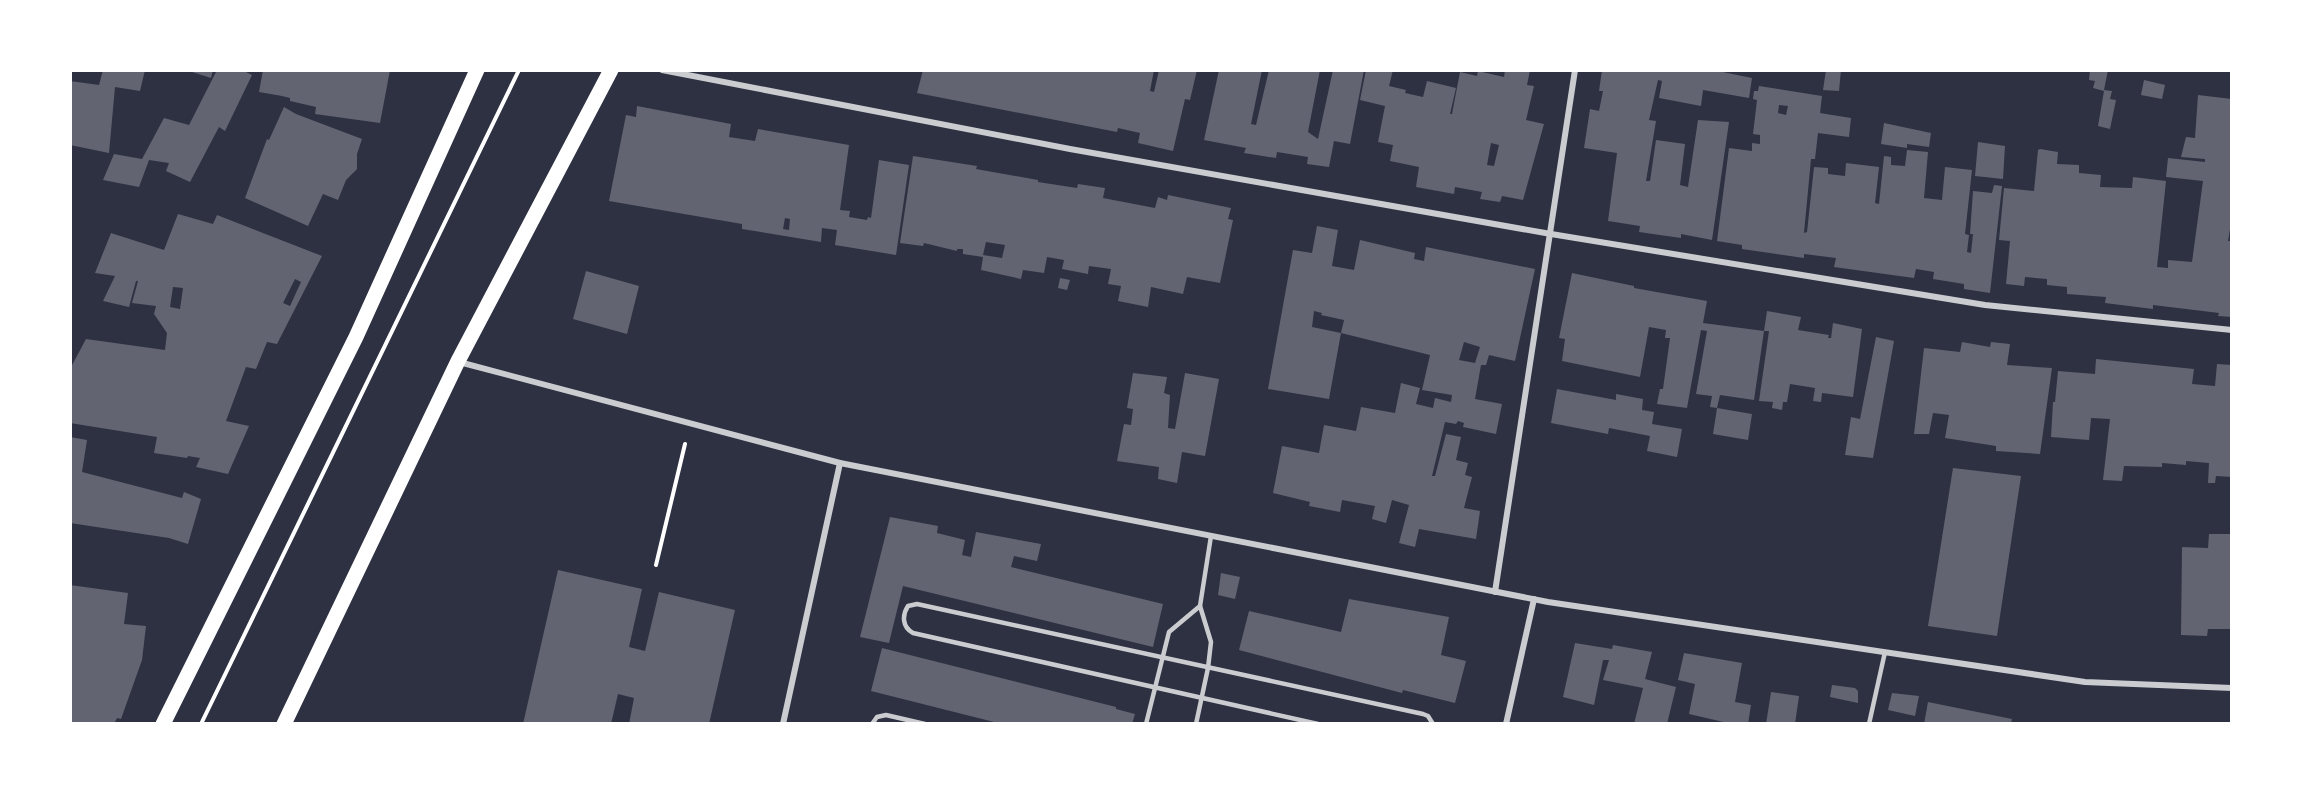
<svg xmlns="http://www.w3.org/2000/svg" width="2302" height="794" font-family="'Work Sans',sans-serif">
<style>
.building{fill:#626471;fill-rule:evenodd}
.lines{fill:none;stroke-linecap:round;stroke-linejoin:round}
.path{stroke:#fff;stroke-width:4}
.service{stroke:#caccd0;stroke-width:4.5}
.minor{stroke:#caccd0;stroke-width:6}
.primary{stroke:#fff;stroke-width:15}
</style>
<rect width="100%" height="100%" fill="#2d3142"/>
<g class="building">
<polygon points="103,70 145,70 140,91 115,87 109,153 70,145 70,81 99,85"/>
<polygon points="186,70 213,70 211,78"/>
<polygon points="217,70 242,70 252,75 225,131 219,127 190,182 166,171 169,163 149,160 139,187 103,180 114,154 142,159 164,118 189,125"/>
<polygon points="263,70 390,70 380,123 315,114 316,107 290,101 290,98 282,96 259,92"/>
<polygon points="923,70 1154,70 1150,91 1154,92 1159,70 1197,70 1190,100 1185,99 1173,151 1138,143 1140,133 1118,128 1117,132 917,93"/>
<polygon points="1219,70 1262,70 1251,124 1256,125 1269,70 1320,70 1308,132 1318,139 1333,70 1364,70 1350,144 1334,141 1329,167 1307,164 1308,157 1277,152 1276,158 1244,153 1246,148 1204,140"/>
<path d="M1366,70H1393L1389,86L1406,90L1405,93L1423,97L1427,81L1456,88L1450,114H1452L1460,72L1477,76L1478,71L1504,77L1505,70H1530L1527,85L1534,86L1526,120L1544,124L1523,200L1502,196L1500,202L1480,199L1482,192L1455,187L1454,194L1416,187L1419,167L1390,161L1393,145L1378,142L1385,106L1360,100ZM1491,143L1499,145L1494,166L1487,165Z"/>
<polygon points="1602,70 1713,70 1752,78 1749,98 1703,90 1701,106 1659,98 1662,81 1658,80 1649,120 1656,121 1646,181 1650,181 1656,140 1685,144 1680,185 1688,187 1698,120 1729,122 1712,240 1681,234 1681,238 1639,232 1640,226 1608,221 1617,153 1584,148 1590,109 1599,111 1603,91 1599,91"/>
<polygon points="1826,70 1841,70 1839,91 1823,90"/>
<polygon points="2090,70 2108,70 2104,90 2112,91 2110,99 2116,100 2110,129 2098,126 2104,91 2093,88 2095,81 2089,80"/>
<polygon points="2144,80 2165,85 2162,99 2141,95"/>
<path d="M1759,86L1822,96L1820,113L1851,118L1849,137L1818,133L1815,159H1811L1804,233L1807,232L1814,167L1828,168V174L1845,176L1846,163L1879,167L1875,203L1879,204L1884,156L1891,157V165L1905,166L1907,150L1928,152L1924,198L1942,200L1945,167L1972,170L1965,234L1969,235L1967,252L1971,253L1973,234H1970L1973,191L1992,193L1994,185L2002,186L1990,293L1964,289V284L1933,279L1934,272L1916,269L1914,278L1834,267L1836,258L1804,254V258L1742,249V245L1717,241L1729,148L1752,151V143L1760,144V135L1753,134L1757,100L1753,99L1754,91H1758ZM1779,105L1788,106L1786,115L1778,113Z"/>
<polygon points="2198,95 2232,99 2232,218 2228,241 2232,241 2232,317 2218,316 2219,313 2153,305 2153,309 2105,303 2106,297 2067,294 2067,287 2047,285 2047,279 2025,277 2024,286 2006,284 2010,241 1999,240 2004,188 2034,191 2038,150 2040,149 2058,152 2057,164 2079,165 2079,173 2101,175 2100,187 2132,188 2133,177 2166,181 2157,267 2168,268 2168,260 2192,262 2203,181 2166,177 2168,158 2205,162 2205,159 2181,157 2186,137 2195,138"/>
<path d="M637,106L731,124L729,137L755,141L758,129L849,145L840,210L850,211L849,217L867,220L868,217L871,218L879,160L909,165L896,255L835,245L837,230L822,228L821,242L742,229V224L609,201L626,115L636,117ZM785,218L790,219L789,230L783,229Z"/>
<polygon points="284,107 296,114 362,139 357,154 357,169 346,180 338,200 323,194 308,226 245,198 267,139 269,140"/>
<polygon points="1884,123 1931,133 1929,147 1907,144 1907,148 1881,144"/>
<polygon points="1978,142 2005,146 2003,179 1975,176"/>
<path d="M913,156L977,166L976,169L1038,180V182L1077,188L1078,184L1105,188L1103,198L1155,208L1158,197L1167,200L1168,195L1231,208L1228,219L1233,220L1220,283L1187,277L1183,294L1151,287L1148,307L1118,301L1121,286L1108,284L1111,269L1089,266L1088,274L1062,269L1064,260L1047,257L1044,273L1023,270L1021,279L981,270L983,257L963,254V249H957V251L924,243L923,246L900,243ZM986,242L1005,245L1002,258L983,255Z"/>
<path d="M178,214L213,224L217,215L322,256L277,344L267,342L256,369L246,367L226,421L249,426L228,474L196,467L200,458L188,456L187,458L154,453L157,437L70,423V369L86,339L165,350L167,333L154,314L156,306L132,303L138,281H136L129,307L103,301L115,276L95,273L111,233L164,250ZM295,279L301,282L290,306L283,303ZM173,287L183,288L180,309L170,307Z"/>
<path d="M1317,226L1338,230L1332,266L1354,270L1360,240L1415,253L1414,259L1424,261L1426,247L1535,269L1515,361L1489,355L1486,365H1481L1475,399L1502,404L1496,434L1463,427L1464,423L1458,421L1456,424L1445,422L1432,476H1435L1446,434L1461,437L1456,460L1468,463L1465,475L1472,477L1464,508L1480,511L1476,539L1419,529L1415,547L1399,543L1409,505L1392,500L1386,523L1372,519L1375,506L1342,500L1340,512L1309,506L1310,502L1273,493L1282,446L1319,453L1324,425L1356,431L1361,407L1395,413L1401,383L1420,388L1416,404L1433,408L1435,398L1451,402L1452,395L1422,390L1430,355L1341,333L1344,320L1321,315L1322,313L1314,311L1312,327L1341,333L1329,399L1268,389L1293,250L1312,253ZM1464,342L1480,347L1475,363L1459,360Z"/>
<polygon points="586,271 639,286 627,334 573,319"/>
<polygon points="1572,273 1634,286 1634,288 1707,301 1703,323 1764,331 1754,400 1720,395 1717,408 1752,414 1748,440 1713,434 1717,408 1710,407 1712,396 1696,394 1707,331 1701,330 1687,408 1657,404 1660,389 1663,389 1670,338 1665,338 1666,330 1649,327 1640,377 1562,361 1565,339 1559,338"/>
<polygon points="1060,278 1070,280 1067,290 1058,288"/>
<polygon points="1767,311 1801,317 1798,330 1829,335 1828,338 1831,338 1833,323 1862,329 1853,397 1822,393 1821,402 1813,401 1815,388 1790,384 1787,402 1783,402 1782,410 1772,408 1773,402 1759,401 1769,331 1764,331"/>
<polygon points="1876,337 1894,341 1873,458 1845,455 1851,417 1860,419"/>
<polygon points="1962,342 1990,347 1991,342 2010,344 2007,365 2052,368 2040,454 1996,451 1996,446 1945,438 1949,415 1933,413 1929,434 1914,434 1924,348 1960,352"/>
<polygon points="2096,359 2194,369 2192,384 2215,386 2217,364 2232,365 2232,477 2216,476 2215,483 2208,483 2209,463 2186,461 2186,465 2162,463 2162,467 2124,466 2122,481 2103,480 2110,419 2091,418 2089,440 2051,437 2053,402 2055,402 2058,371 2095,374"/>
<polygon points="1133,373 1167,377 1164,393 1170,395 1168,428 1175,429 1185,373 1219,379 1205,456 1182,452 1177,483 1158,479 1159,467 1117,461 1124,424 1131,425 1133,409 1127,408"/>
<polygon points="1557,389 1616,400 1616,394 1643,399 1642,410 1654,412 1652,424 1682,429 1677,457 1647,451 1650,436 1609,428 1608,434 1551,423"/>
<polygon points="70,437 87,440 82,472 182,498 184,492 201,499 188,544 169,538 70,523"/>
<polygon points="1953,468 2021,476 1997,636 1928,626"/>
<polygon points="890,517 938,526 937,533 965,540 962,555 971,557 976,532 1041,544 1037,561 1014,556 1011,567 1163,604 1153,647 903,586 889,643 860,637"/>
<polygon points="2209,534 2232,534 2232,629 2208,629 2207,636 2181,635 2182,547 2208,548"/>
<polygon points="558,570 642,589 629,647 645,651 659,592 735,610 709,724 629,724 634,698 618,694 611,724 523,724"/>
<polygon points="1221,573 1240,577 1235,599 1218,595"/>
<polygon points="70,585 128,593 124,624 146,626 142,660 121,719 117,718 114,724 70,724"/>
<polygon points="1349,599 1449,617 1441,655 1466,661 1455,703 1403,690 1402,693 1239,650 1249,611 1341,632"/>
<polygon points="1575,643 1612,649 1613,645 1652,652 1645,679 1676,687 1667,724 1634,724 1643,688 1603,680 1609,660 1603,660 1594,705 1563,697"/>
<polygon points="882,648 1116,707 1116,709 1135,714 1132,724 1002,724 871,691"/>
<polygon points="1684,653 1742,663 1735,702 1751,705 1748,724 1732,724 1689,714 1695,684 1678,680"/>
<polygon points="1832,685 1855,688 1858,691 1858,703 1830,697"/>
<polygon points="1771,692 1799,696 1795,724 1766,724"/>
<polygon points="1892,693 1919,696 1915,716 1888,710"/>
<polygon points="1928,702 2012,719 2011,724 1924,724"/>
</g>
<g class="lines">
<g class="path">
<polyline points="656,565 685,444"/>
<polyline points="201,724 519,70"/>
</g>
<g class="service">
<polyline points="872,724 877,717 886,715 925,724"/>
<polyline points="1146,724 1169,632 1200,606 1211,536"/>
<polyline points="1196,724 1208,668 1211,642 1200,606"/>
<path d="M1318,724L913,633C902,627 902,615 908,606L917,604L1423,714L1428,716L1433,724"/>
<polyline points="1869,724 1885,652"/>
</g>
<g class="minor">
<polyline points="662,70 1070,149 1551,234 1985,305 2232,330"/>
<polyline points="459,362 840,463 1548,602 2085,682 2232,688"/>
<polyline points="1495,592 1575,70"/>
<polyline points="783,724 840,463"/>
<polyline points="1506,724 1534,599"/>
</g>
<g class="primary">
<polyline points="163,724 356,337 477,70"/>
<polyline points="284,724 458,361 611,70"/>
</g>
</g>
<rect width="2302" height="794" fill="none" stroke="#ffffff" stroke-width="144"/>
</svg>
